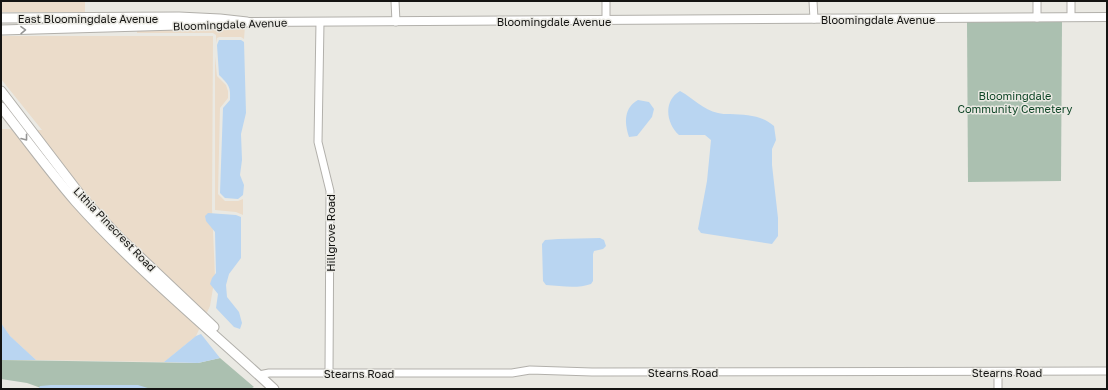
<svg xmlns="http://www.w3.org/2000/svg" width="1108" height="390" font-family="'Golos Text',sans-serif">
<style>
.commercial{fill:#ebdcca}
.green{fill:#abc0b0}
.water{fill:#b9d5f1}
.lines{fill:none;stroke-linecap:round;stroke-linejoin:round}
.minor-casing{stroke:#b2b0ab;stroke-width:9}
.tertiary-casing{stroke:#b2b0ab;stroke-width:10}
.secondary-casing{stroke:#b2b0ab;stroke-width:11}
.minor{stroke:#fff;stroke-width:7}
.tertiary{stroke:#fff;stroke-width:8}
.secondary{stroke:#fff;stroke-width:9}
.oneway{stroke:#959594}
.labels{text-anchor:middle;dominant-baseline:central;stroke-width:3;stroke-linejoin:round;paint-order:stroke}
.street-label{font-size:11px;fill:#141412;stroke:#eae9e3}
.park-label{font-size:11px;fill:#0f4627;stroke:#eae9e3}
</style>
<rect width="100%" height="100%" fill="#eae9e3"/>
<g class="commercial">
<rect x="1" y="1" width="84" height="11"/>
<polygon points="245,26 244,39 241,37 219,37 217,38 216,43 216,35 213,33 137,33 137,30"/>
<polygon points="1,36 213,36 212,209 215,276 210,306 196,336 164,362 36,360 10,336 1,323 1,129 42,130 1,79"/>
<polygon points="215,56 217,76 226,85 228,91 228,98 220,108 218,194 225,201 238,201 243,199 243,215 236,212 215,210"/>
</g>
<g class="green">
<polygon points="967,22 1062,22 1061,181 968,182"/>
<polygon points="220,358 254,387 250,389 41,388 27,383 1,379 1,360 198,363"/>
</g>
<g class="water">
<path d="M219,40H241L244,42L246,113L241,134L242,160L240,175L244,185L243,195L238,199L225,198L220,193L223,108L230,100C231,86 228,84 219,75L217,45Z"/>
<path d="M680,91C693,98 703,110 718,113C721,114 726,114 730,114C747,115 761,115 774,126L776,140L772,149V165L778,218V236L772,244L701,233L698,229L707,181L711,140L705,135H679C666,123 663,101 680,91Z"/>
<path d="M638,100L649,102L654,109L652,117L637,136L629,137C624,122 624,108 638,100Z"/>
<polygon points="208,213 236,215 241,217 241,258 229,274 226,285 227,297 239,312 242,323 240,329 234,327 216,308 218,294 210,284 212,278 216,273 215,232 206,221 205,216"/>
<path d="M600,238L604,240L606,246L603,249L594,251L593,254V281L591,284C577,289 561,286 546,285L543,281L542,244L545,240L558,239Z"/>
<polygon points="1,323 10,336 36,360 1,360"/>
<polygon points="201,334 220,358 198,363 164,362 196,336"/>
<polygon points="51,385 138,385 151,389 38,389 40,386"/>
</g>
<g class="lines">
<defs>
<g id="minor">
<polyline points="395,1 396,22"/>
<polyline points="606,1 606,21"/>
<polyline points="813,1 814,19"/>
<polyline points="1071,17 1071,1"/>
<polyline points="1037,18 1037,1"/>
<polyline points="320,22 318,142 330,191 329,373"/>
<polyline points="259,375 269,373 512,373 530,370 592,372 1107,371"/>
<polyline points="998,389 998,372"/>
</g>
<polyline id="tertiary" points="247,22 1107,17"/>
<g id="secondary">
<polyline points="1,18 179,17 220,19 247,22"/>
<polyline points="1,30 213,24"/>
<polyline points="1,91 85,201 121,239 214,327"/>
<path d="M1,107C26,139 50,172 76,202C136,269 208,328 274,389"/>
</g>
</defs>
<use href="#minor" class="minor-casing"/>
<use href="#tertiary" class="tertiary-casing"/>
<use href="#secondary" class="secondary-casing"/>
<use href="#minor" class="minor"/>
<use href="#tertiary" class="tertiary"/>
<use href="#secondary" class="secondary"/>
</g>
<defs><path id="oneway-chevron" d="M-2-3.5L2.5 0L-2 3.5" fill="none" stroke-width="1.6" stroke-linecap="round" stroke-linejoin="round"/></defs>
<g class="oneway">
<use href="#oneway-chevron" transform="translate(23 30) rotate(-1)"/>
<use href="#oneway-chevron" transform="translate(25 138) rotate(52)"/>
</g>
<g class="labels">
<g class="street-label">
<text x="88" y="18">East Bloomingdale Avenue</text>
<text x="878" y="19">Bloomingdale Avenue</text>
<text x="554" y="21">Bloomingdale Avenue</text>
<text transform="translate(230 24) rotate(-2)">Bloomingdale Avenue</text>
<text transform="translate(115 229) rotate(46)">Lithia Pinecrest Road</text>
<text transform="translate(330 233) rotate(-90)">Hillgrove Road</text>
<text x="683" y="372">Stearns Road</text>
<text x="1007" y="372">Stearns Road</text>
<text x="359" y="373">Stearns Road</text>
</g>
<g class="park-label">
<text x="1015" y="95">Bloomingdale<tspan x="1015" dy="13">Community Cemetery</tspan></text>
</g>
</g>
<rect width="1108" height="390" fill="none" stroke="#141412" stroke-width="4"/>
</svg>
